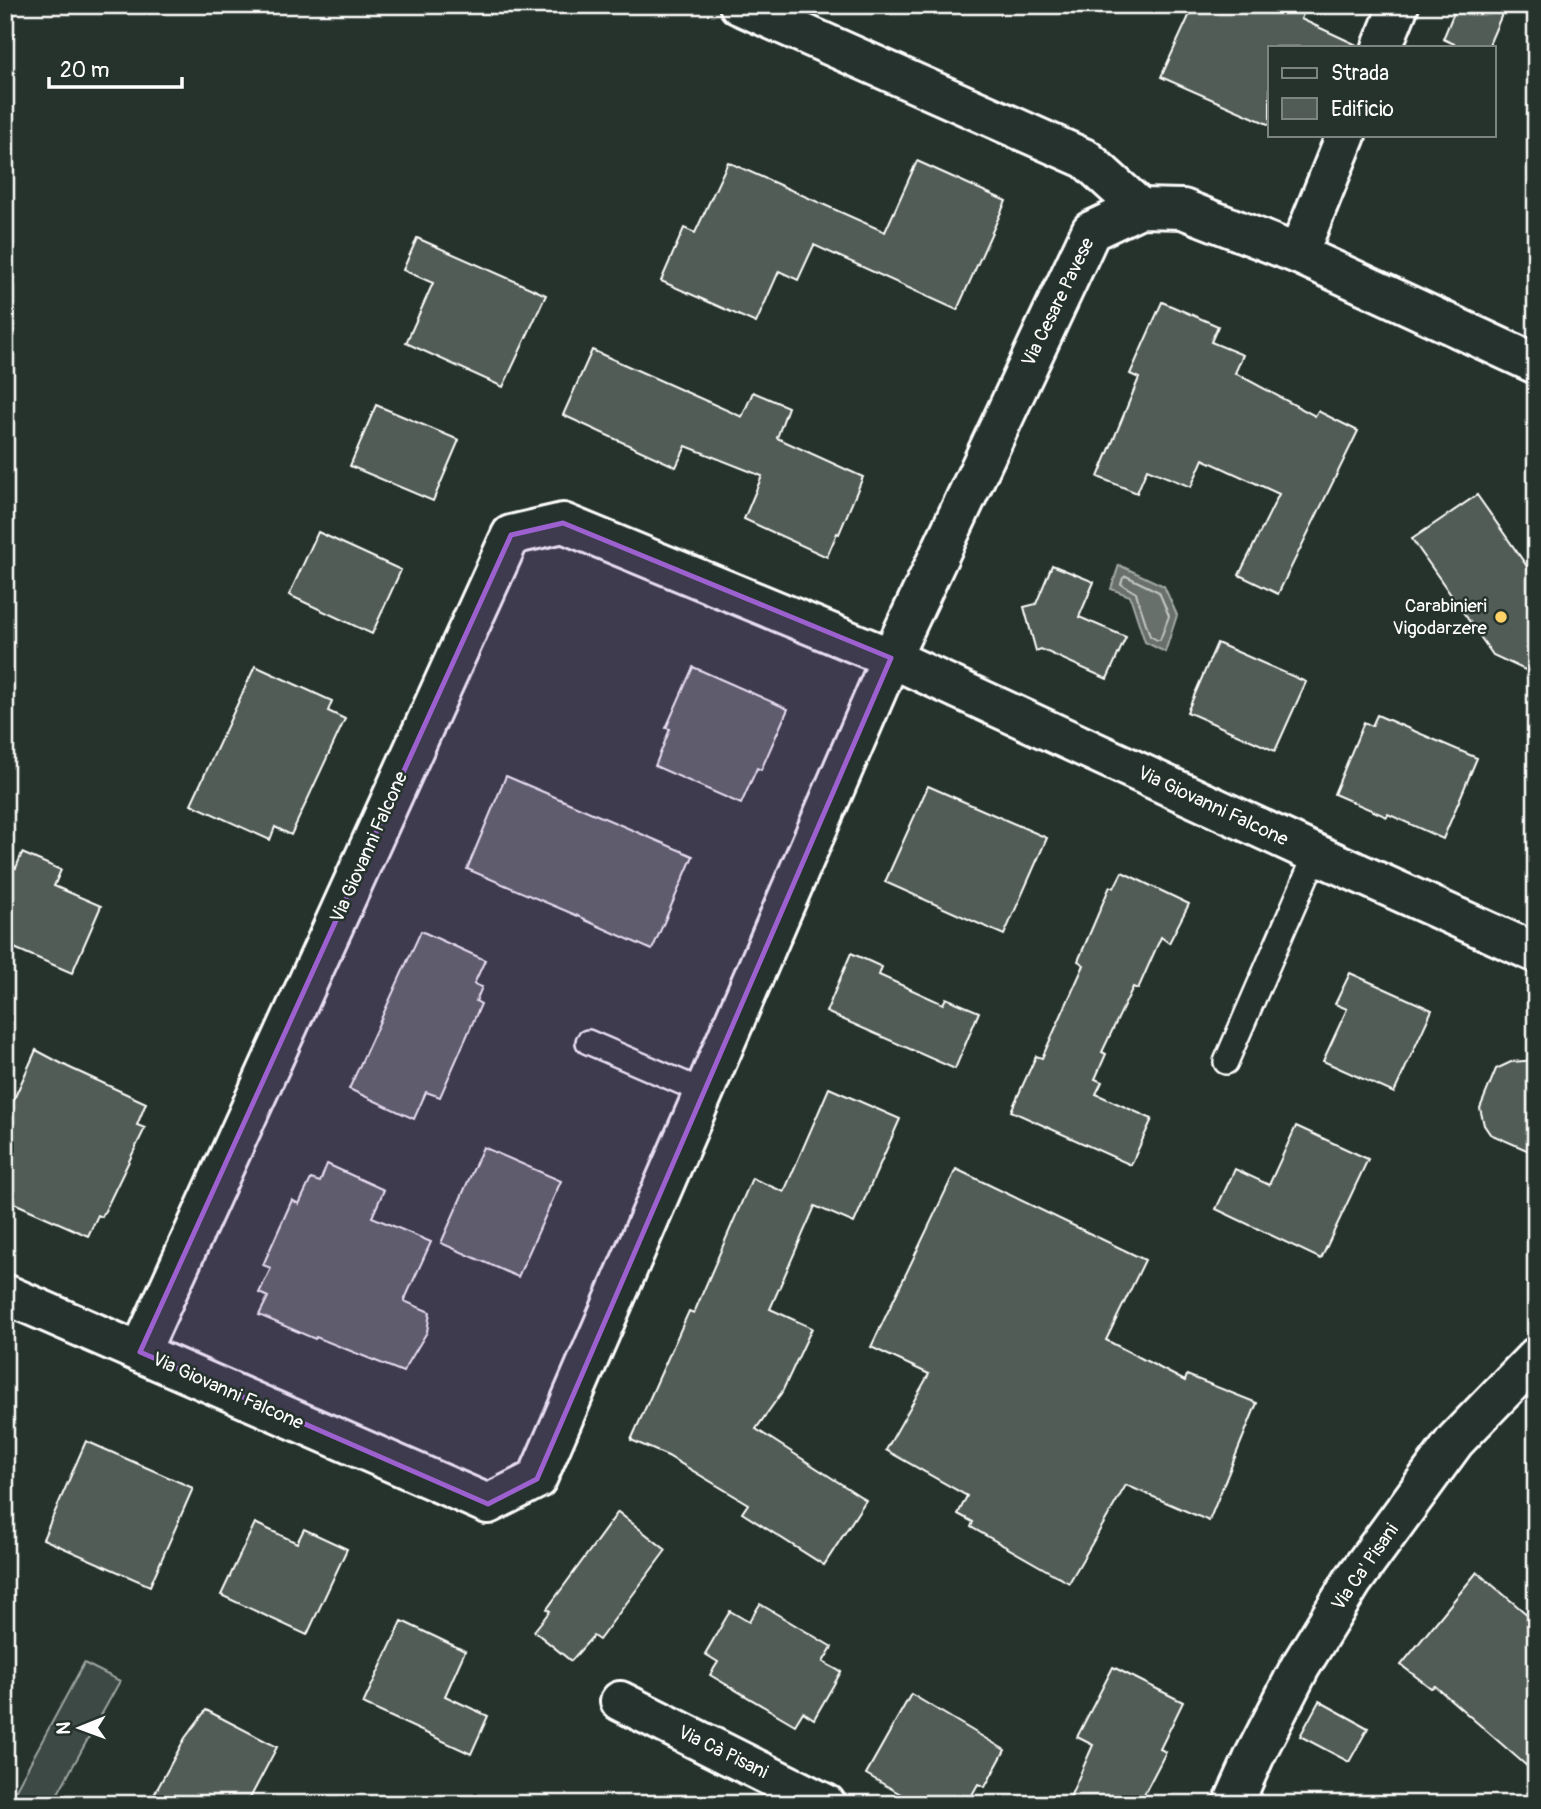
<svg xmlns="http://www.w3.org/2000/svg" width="1541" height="1809" font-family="Pangolin,sans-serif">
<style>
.green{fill:#3e4944;stroke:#9ea4a2;stroke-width:2}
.water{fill:#67706c;stroke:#a4a9a7;stroke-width:2}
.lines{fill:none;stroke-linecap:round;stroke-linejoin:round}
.shore{stroke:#c2c6c4;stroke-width:2}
.building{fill:#515c57;stroke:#fff;stroke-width:2}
.lane-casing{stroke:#fff;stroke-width:28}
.street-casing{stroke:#fff;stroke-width:44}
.secondary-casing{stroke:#fff;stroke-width:44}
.lane{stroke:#26332d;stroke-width:23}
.street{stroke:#26332d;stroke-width:38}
.secondary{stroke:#26332d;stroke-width:38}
.marked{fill:#9c61cf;fill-opacity:0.2;stroke:#9c61cf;stroke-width:5;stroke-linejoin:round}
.poi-dot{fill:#ffd166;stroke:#26332d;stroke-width:2.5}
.labels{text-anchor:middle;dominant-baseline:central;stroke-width:5;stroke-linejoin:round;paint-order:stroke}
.street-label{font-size:19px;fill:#fff;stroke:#26332d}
.poi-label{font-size:19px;fill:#fff;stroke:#26332d;text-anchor:end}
</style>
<rect width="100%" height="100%" fill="#26332d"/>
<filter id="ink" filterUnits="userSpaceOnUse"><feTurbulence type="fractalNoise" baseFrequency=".0143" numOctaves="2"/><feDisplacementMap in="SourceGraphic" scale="14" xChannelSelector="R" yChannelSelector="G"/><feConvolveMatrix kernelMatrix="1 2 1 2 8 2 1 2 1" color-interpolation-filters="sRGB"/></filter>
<g filter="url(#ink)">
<polygon class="green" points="84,1663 120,1681 52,1804 8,1804"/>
<polygon class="water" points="1119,565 1164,586 1177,615 1165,652 1145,642 1130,596 1111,589"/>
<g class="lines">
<polygon class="shore" points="1126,576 1159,592 1169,616 1160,640 1157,640 1150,636 1136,593 1121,584 1123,578"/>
</g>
<g class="building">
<polygon points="1194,5 1307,5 1301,19 1361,47 1270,47 1270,125 1161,77"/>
<polygon points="1457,5 1506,5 1488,47 1461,47 1443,39"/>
<polygon points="917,161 1006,201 957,310 814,245 798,280 779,271 756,323 661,281 684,228 695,233 728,162 885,232"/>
<polygon points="417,238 546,295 503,387 406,343 433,283 403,270"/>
<polygon points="1162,302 1218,326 1211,342 1243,355 1235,373 1315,416 1318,411 1358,431 1278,594 1239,575 1279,494 1203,459 1191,487 1147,469 1137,493 1098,477 1139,378 1130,374"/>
<polygon points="592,350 742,417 753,392 788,407 777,438 863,477 839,534 837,533 827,557 744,519 762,476 686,446 676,467 563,415"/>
<polygon points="376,405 459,440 433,501 350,466"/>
<polygon points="1477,495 1536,579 1536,675 1493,655 1412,539"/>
<polygon points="318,532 401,570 372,634 289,595"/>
<polygon points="1052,565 1094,582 1079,617 1126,637 1107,679 1041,649 1036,651 1024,607 1036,604"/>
<polygon points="1217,643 1306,682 1275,751 1187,712"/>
<polygon points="255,666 332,701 328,711 345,719 291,835 275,827 270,840 191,804"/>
<polygon points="693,667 788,709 761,770 757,768 741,804 655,766 670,729 666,728"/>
<polygon points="1377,715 1477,758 1443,839 1388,814 1387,817 1334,794 1364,722 1372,726"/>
<polygon points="506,776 693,856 652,950 585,920 585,919 467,869"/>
<polygon points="928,786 1047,838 1004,935 885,882"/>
<polygon points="22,853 61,870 54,886 101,906 72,973 5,944 5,862 16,868"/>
<polygon points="1122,872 1189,904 1169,943 1161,937 1138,989 1133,987 1102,1052 1106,1054 1095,1079 1102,1082 1096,1094 1152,1119 1131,1165 1011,1111 1036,1056 1042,1058 1084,965 1078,961 1110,886 1114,888"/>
<polygon points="421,931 485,960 474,984 482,987 476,1001 481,1004 440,1097 426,1092 414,1119 349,1089"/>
<polygon points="851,953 882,967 879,975 943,1004 946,998 979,1012 955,1069 826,1012"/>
<polygon points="1350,973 1432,1010 1394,1093 1323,1061 1347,1009 1335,1004"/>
<polygon points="36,1050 68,1067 146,1103 137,1125 145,1128 102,1217 98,1215 88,1236 5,1199 5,1119"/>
<polygon points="1536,1060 1536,1154 1490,1134 1484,1125 1480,1108 1496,1069 1511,1062"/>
<polygon points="829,1088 900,1119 854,1223 815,1206 770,1309 812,1328 782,1392 756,1429 866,1500 824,1565 742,1513 748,1504 668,1456 631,1440 689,1311 694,1313 752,1178 784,1192"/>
<polygon points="1296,1126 1368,1159 1321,1259 1216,1209 1235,1169 1269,1185"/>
<polygon points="483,1147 561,1181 518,1277 441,1243"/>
<polygon points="327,1164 384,1190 372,1217 431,1242 404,1301 430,1312 427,1332 403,1372 316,1337 315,1339 259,1315 268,1297 259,1293 271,1268 263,1265 292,1200 299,1204 311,1179 320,1182"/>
<polygon points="956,1169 1145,1260 1106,1340 1185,1381 1187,1375 1257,1403 1209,1521 1126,1485 1069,1583 971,1527 973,1522 958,1514 967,1496 886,1450 929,1374 871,1347"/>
<polygon points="86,1441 193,1488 150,1586 43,1539"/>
<polygon points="618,1512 666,1550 599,1640 593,1636 571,1661 534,1631 550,1611 547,1609"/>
<polygon points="255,1523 297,1543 304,1529 347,1549 307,1635 221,1595"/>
<polygon points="1477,1572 1536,1622 1536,1774 1435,1686 1431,1688 1401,1665"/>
<polygon points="760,1604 832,1647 823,1662 841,1672 814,1719 803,1712 795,1725 710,1675 718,1662 705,1654 730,1611 749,1622"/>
<polygon points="402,1621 465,1651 445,1696 488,1716 471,1754 363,1704"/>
<polygon points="1113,1667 1183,1702 1160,1749 1166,1752 1139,1804 1067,1804 1093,1745 1077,1737"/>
<polygon points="911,1694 1005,1750 985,1787 978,1784 967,1804 918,1804 866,1774"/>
<polygon points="1319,1701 1368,1728 1349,1762 1300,1736"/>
<polygon points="206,1710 277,1747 247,1804 149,1804 185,1738"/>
</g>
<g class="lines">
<defs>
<g id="lane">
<polyline points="588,1042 704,1092"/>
<polyline points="1226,1062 1316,854"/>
</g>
<g id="street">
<polyline points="739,5 1086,159 1140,208"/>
<polyline points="1382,47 1399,5"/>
<polyline points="1298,254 1346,135"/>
<polyline points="5,1294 488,1504 537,1479 891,658 1091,231 1140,208 1183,209 1298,254 1536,364"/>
<polyline points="140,1352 511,535 563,523 891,658 1316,854 1536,953"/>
<polyline points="620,1701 826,1804"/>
</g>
<polyline id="secondary" points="1233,1804 1255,1755 1300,1667 1352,1582 1455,1441 1536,1357"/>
</defs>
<use href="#lane" class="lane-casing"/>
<use href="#street" class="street-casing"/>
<use href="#secondary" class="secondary-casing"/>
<use href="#lane" class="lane"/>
<use href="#street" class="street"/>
<use href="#secondary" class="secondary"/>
</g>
</g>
<path class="marked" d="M563,523L891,658L537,1479L488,1504L140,1352L511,535Z"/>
<circle class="poi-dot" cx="1501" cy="617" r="7"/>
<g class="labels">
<g class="street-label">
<text transform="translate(1058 302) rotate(-64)">Via Cesare Pavese</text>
<text transform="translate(1213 806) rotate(25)">Via Giovanni Falcone</text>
<text transform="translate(369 847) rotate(-66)">Via Giovanni Falcone</text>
<text transform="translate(228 1391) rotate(24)">Via Giovanni Falcone</text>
<text transform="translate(1365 1567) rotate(-55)">Via Ca' Pisani</text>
<text transform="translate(723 1752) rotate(26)">Via Cà Pisani</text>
</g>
<g class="poi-label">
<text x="1487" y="606">Carabinieri<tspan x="1487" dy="22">Vigodarzere</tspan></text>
</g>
</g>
<rect width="1541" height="1809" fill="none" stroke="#26332d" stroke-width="28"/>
<rect x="14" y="14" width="1513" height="1781" fill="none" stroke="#fff" stroke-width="2.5" filter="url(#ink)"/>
<rect x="1268" y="46" width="228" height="91" fill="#26332d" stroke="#7d8581" stroke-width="2"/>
<rect x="1282" y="68" width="35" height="10" fill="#26332d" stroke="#7d8581" stroke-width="2"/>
<text x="1331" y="80" font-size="21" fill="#ffffff">Strada</text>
<rect x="1282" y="98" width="35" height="21" fill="#515c57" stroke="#7d8581" stroke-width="2"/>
<text x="1331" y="116" font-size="21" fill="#ffffff">Edificio</text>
<g transform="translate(80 1728) rotate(269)" stroke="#26332d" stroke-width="5" paint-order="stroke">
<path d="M0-5L12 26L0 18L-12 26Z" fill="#ffffff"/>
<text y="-10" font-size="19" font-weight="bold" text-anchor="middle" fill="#ffffff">N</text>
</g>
<path d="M49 77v10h133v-10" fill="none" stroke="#ffffff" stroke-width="3.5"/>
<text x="60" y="77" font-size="21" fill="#ffffff" stroke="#26332d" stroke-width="5" paint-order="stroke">20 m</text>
</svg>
